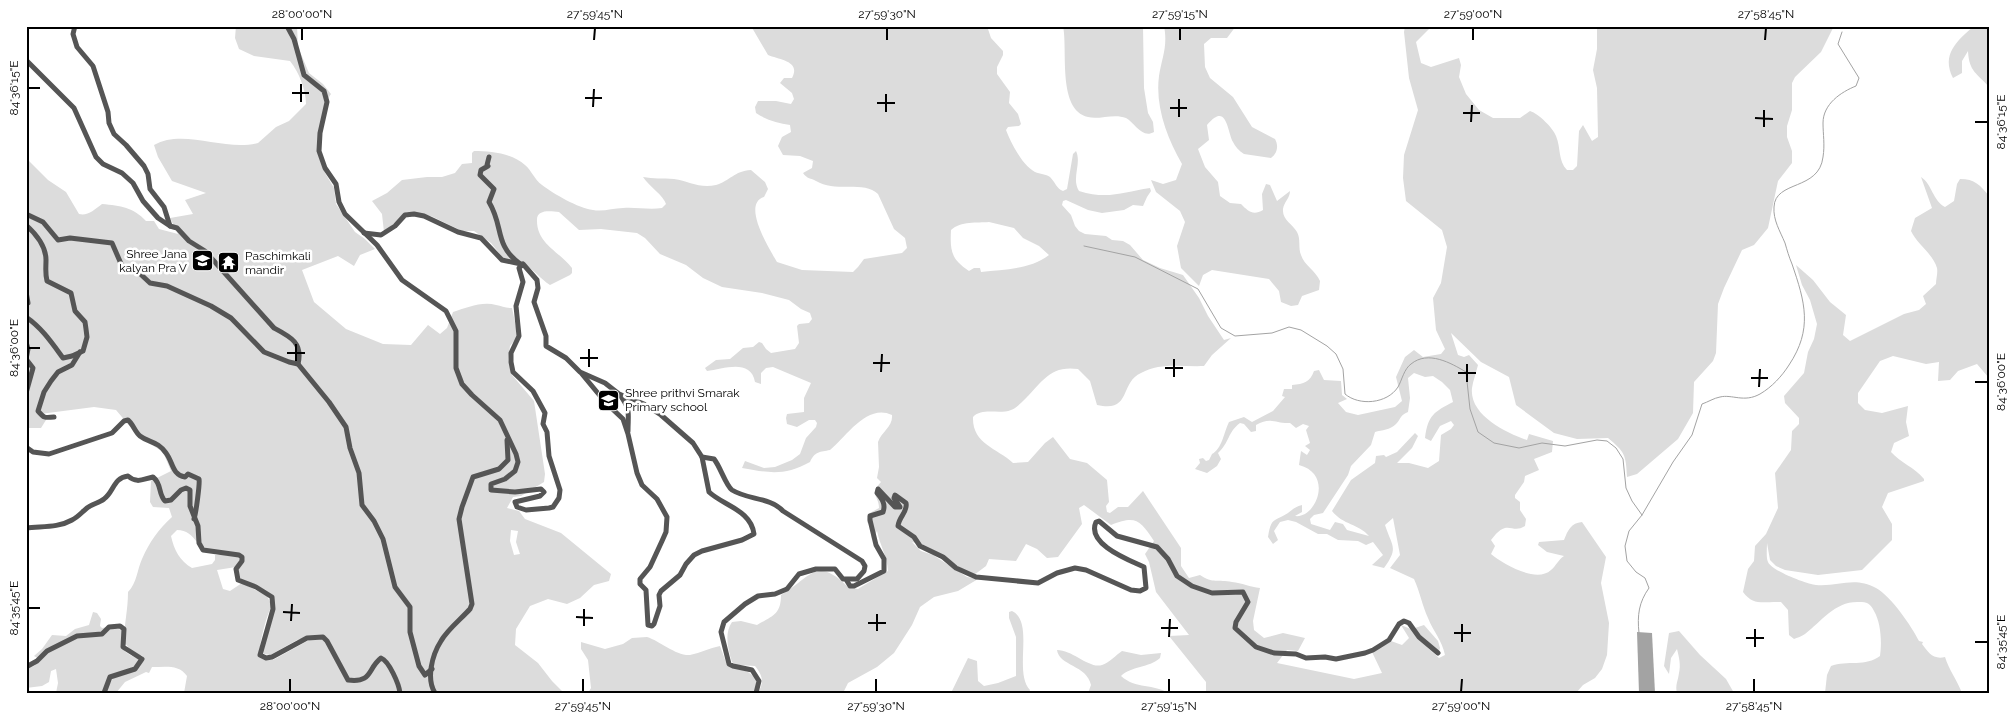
<svg xmlns="http://www.w3.org/2000/svg" width="2015" height="719" font-family="Raleway,sans-serif">
<style>
.green{fill:#dcdcdc;fill-rule:evenodd}
.water{fill:#a3a3a3}
.lines{fill:none;stroke-linecap:round;stroke-linejoin:round}
.stream{stroke:#a3a3a3;stroke-width:1}
.minor{stroke:#555;stroke-width:5}
.ticks{fill:none;stroke:#000;stroke-width:2}
.labels{text-anchor:middle;dominant-baseline:central;stroke-width:5;stroke-linejoin:round;paint-order:stroke}
.poi-label{font-size:12px;fill:#000;stroke:#fff;text-anchor:start}
.neatline{fill:none;stroke:#000;stroke-width:2}
.ticks-label{font-size:12px;text-anchor:middle;fill:#000}
</style>
<rect width="100%" height="100%" fill="#fff"/>
<g class="green">
<path d="M236,26H297L298,47L309,73L323,84L331,94L325,103L317,149L325,173L334,188L336,204L355,232L365,239L375,249L360,255L354,266L338,256L302,270L314,302L346,329L383,344L411,345L428,325L440,334L447,328L453,312C466,308 482,301 496,305C502,306 505,308 512,308L516,327L517,337L510,346L508,360L512,375L534,401L545,474L544,482L521,496L513,497L507,508L519,511L525,519L561,533L611,574L609,581L594,585L580,598L567,604L548,599L530,606L516,629L515,645L538,663L552,681L564,693H184L187,676C179,664 165,667 152,667L149,673L146,672L125,682L116,693H105L113,678C125,674 142,672 143,656L133,653L124,642C124,624 128,610 128,592C137,583 137,570 142,559C150,541 158,530 172,517L169,508L153,507L150,502L151,481L171,471L163,452L138,436L116,410L94,407L40,414L46,420L41,428H26V128L28,136L27,159L48,180L66,192L79,214C88,216 94,210 102,204C121,206 133,207 146,221H154L159,229L178,234L170,218L193,214L185,200L206,193L172,181L158,157L154,145C184,128 225,152 258,143L276,127L289,121L306,104C306,90 299,72 290,61L254,56L239,49L235,38ZM177,530C187,530 191,535 198,543L196,532C206,559 217,550 242,554L244,559L238,569V576L243,582L256,586L274,597V609L262,650L264,654L270,655L297,640L311,636V639L273,660L259,657C259,646 266,615 272,606L267,596L242,583L230,591L223,589L217,570L236,567L241,562V558L234,555H215V560L212,564L192,568C180,561 174,550 171,536ZM511,530L518,531L516,542L520,554L514,555L510,541Z"/>
<path d="M751,26H987L991,38L1003,51V55L997,67V74L1010,92L1009,103L1018,114L1021,124L1019,126L1008,127L1006,130C1011,143 1022,165 1035,172C1040,174 1046,174 1050,177C1055,182 1057,189 1063,191L1067,189L1073,154L1076,151C1082,164 1071,178 1079,191C1108,200 1123,192 1150,188L1151,191L1147,197L1143,206L1133,205L1124,210L1102,213L1088,210L1066,200L1063,201L1062,205L1071,215L1075,226L1079,231L1085,234L1106,236L1112,240L1123,241L1130,245L1143,260L1160,268L1183,275L1199,298L1208,316L1224,340L1231,338L1212,355L1204,366C1182,367 1161,362 1141,373C1119,383 1132,413 1097,405L1090,381L1078,369C1049,365 1042,383 1023,401C1020,404 1016,408 1011,410C999,415 983,407 973,417C972,444 997,448 1013,463L1028,462L1045,443L1053,437L1070,459L1087,463L1107,480L1109,502L1106,506L1107,512L1110,513L1118,507H1128L1143,491L1181,548V566L1189,578L1200,575C1213,584 1218,579 1232,582C1242,583 1250,587 1260,588L1253,621L1254,630L1264,638L1283,633L1305,638L1298,651L1287,650L1277,663L1354,679L1382,673L1372,652L1391,641L1402,645L1409,638L1401,625L1413,630L1418,639L1439,658L1445,655C1442,640 1433,631 1428,618C1422,605 1420,592 1414,579L1390,568L1400,555L1393,518L1385,525C1392,547 1399,547 1384,568L1372,565L1383,555L1373,542L1366,545L1358,541L1338,540L1327,534H1318L1296,522L1288,520L1280,522L1274,531L1278,540L1273,544L1268,537C1271,517 1274,522 1288,513C1293,509 1295,507 1302,505V512L1295,516C1316,519 1334,474 1299,465L1301,451L1307,455L1310,450L1305,446L1310,443L1306,430L1309,426L1303,424L1296,428L1290,423C1276,424 1271,416 1256,425V431L1251,432L1244,424L1240,423C1227,433 1230,442 1218,453L1221,459L1217,466L1207,473L1195,469L1200,463L1199,459L1203,458L1206,461L1209,460L1212,454C1222,449 1224,432 1229,422L1244,417L1252,422L1273,411L1285,397L1282,396L1284,389H1292V385C1304,384 1310,382 1314,371L1319,370L1324,380L1341,381L1342,395L1347,399L1338,403L1346,412L1358,415L1395,407L1402,401L1396,377L1405,357L1414,350L1423,357L1441,354L1445,349L1436,330L1433,298L1441,283L1447,247L1442,230L1406,201L1403,178L1404,155L1418,110L1409,78L1404,32L1405,26H1432L1416,42L1421,63L1431,67L1459,58L1461,65L1459,77L1466,94L1479,110L1493,118H1520L1530,111C1539,114 1553,128 1556,136C1561,148 1558,161 1567,170H1573L1577,166L1579,131L1583,125L1592,141L1598,137L1597,88L1593,70L1597,49V26H1834L1821,52L1795,77L1792,83V110L1787,126V137L1792,151V163L1778,181L1768,228L1754,245L1742,250L1724,288L1718,304L1716,353L1713,361L1694,382L1693,413L1678,439L1637,474L1627,477C1626,455 1625,452 1608,438L1577,439L1554,433L1516,405L1509,377L1481,362L1451,333L1458,355L1464,357L1469,355L1478,365C1476,373 1473,381 1472,388C1469,415 1506,433 1527,440L1529,434L1553,441L1552,452L1534,459L1539,470L1525,476L1524,482L1515,495V498L1520,502V510L1526,519L1525,526C1511,535 1508,517 1491,540L1495,546L1491,554C1502,563 1536,584 1551,570C1556,566 1558,560 1564,556L1547,552L1538,545L1539,542L1564,540C1568,530 1571,523 1582,522L1606,557L1601,583L1609,623L1607,655L1602,669L1595,678L1583,685L1576,693H1206V682L1169,636L1189,635L1156,592L1149,562L1145,554L1154,541C1140,520 1136,515 1111,525L1084,505L1079,508L1082,524L1058,557L1047,558L1037,549L1026,544L1016,561L989,559L986,566L974,575C953,565 936,548 912,542L921,551L933,555L967,577L978,579L958,591L934,597L920,607L912,625L894,653L877,667L848,683L843,693H758C764,682 763,676 755,666L736,665L732,662C728,650 724,633 732,622L741,621L757,625C772,616 781,615 781,595C810,578 816,555 848,587L858,589L861,587L888,571C887,555 880,546 877,531L872,540L870,526L867,522L868,514L879,508C879,496 869,495 881,482L877,478L879,467L878,442C882,431 893,427 892,415C867,403 846,437 830,450C820,452 815,451 810,462C785,476 769,473 742,468L745,461L764,468L775,467L792,460L800,454L806,438L816,427L817,423L815,420H809L797,427L787,424L786,418L787,414L804,412V398L811,383L773,367L766,368L761,373V384L755,382C751,358 723,369 707,371L705,368L716,360L730,359L743,348L753,347L759,342L762,343L766,349L771,353L795,349L799,343L797,326L799,324L809,323L812,319L810,313L801,309L789,300L762,293L722,287L703,278L686,265L660,254L645,238L637,233L601,229L579,230L559,212C550,211 536,209 537,221C537,244 560,252 572,268V273L570,275L550,285C528,269 533,263 503,258L491,243L474,231H462L431,216L407,212L384,232L382,214L372,201L387,193L402,180L427,177H442L455,173L462,164L472,163V153L474,151C490,151 512,153 525,165C532,171 534,179 542,185C554,194 578,208 593,210C603,212 613,208 623,208C636,207 649,210 662,208L666,204C664,196 649,186 643,177C653,179 663,178 674,179C689,181 700,189 716,185C730,181 734,171 751,170L765,182L768,189L764,197C741,204 770,250 777,262L802,270L853,272L858,267L864,259L902,253L907,248L905,238L894,229L878,194C864,180 836,193 816,181C811,178 807,179 803,173L812,168L813,161L800,156L783,155L778,146L782,137L791,132L790,125C778,123 766,120 756,113L755,107L758,101H776L791,104L794,99L792,93L780,83L784,78H792C801,61 780,60 768,55ZM989,222L1014,228L1023,238L1039,246L1049,255C1029,270 1005,269 981,272L980,268H974L969,271C951,259 950,251 951,230C961,221 977,223 989,222ZM1414,373L1425,377L1433,376L1442,382L1450,390L1453,402C1434,412 1428,415 1425,438L1431,441L1440,426L1451,421L1454,425L1451,429L1441,435L1439,461L1428,468L1409,463H1397L1412,448L1418,436L1415,433L1397,452L1386,457L1384,455L1376,456L1375,463L1351,480L1332,511C1343,525 1359,524 1369,536L1347,530L1343,524L1335,522L1330,530L1311,524L1310,519L1314,515L1323,513L1348,475L1351,466L1371,445L1375,432C1382,430 1390,430 1396,424C1401,419 1400,415 1408,412L1410,398L1408,378Z"/>
<path d="M1063,26H1143L1144,88L1148,113L1153,122L1154,132C1142,139 1135,123 1126,118C1114,113 1099,120 1088,117C1057,110 1068,50 1063,26Z"/>
<path d="M1164,26H1236L1227,38H1211L1204,44L1205,67L1210,78L1233,97L1252,127L1275,139C1279,146 1277,154 1271,158L1244,154C1239,151 1235,146 1233,142C1227,131 1227,101 1207,125L1209,140L1198,149L1205,167L1218,182L1220,196L1230,203L1241,204C1248,211 1253,216 1263,210L1262,194L1266,184L1270,185L1277,201L1290,191C1290,198 1284,202 1283,209C1282,220 1293,224 1297,232C1301,239 1298,248 1301,255C1304,265 1316,271 1320,281L1319,290L1302,296L1298,305L1291,306L1281,302L1279,291L1269,279L1212,270L1203,275L1199,286L1181,268L1177,246L1185,222L1180,211L1156,192L1151,180L1163,184L1176,180L1182,164C1167,138 1155,106 1159,76C1162,57 1168,46 1164,26Z"/>
<path d="M1974,26H1989V87C1977,73 1969,72 1968,51L1962,61V73L1953,78C1941,54 1957,41 1974,26Z"/>
<path d="M1921,177C1932,184 1933,201 1945,207L1954,201L1957,184L1960,179C1975,179 1980,185 1989,196V378L1977,364L1958,371L1950,380L1938,381L1939,362L1926,364L1893,356L1880,361L1858,393V403L1865,410L1882,413L1908,406L1906,422L1909,436L1894,443L1891,452C1901,463 1914,467 1924,479V481L1888,493L1882,507L1892,524V540L1862,570L1818,575L1785,570L1776,566L1770,560L1767,543C1767,548 1766,558 1768,562C1772,571 1807,584 1816,585C1838,587 1854,576 1876,588C1891,596 1912,627 1919,641L1923,642L1922,644C1928,652 1933,660 1945,657C1949,670 1957,680 1962,693H1825L1827,675L1831,666C1847,660 1866,667 1880,656C1882,642 1881,623 1874,611C1870,603 1867,602 1859,602C1835,601 1822,621 1805,634C1802,636 1797,638 1794,639L1789,635L1788,610L1781,602C1765,601 1754,607 1743,592L1748,569L1754,561L1755,546L1766,534L1778,508L1775,473L1791,450L1792,431L1799,424V418L1785,403L1784,396L1804,373L1808,352L1814,339L1817,324L1810,300L1802,285L1796,265L1813,280L1830,302L1846,315L1843,335L1850,341L1904,314L1919,310L1926,304L1923,296L1936,284C1936,279 1938,273 1937,268C1933,254 1917,244 1911,231L1915,218L1932,208Z"/>
<path d="M1012,611C1035,622 1013,672 1030,690L1029,693H951L968,658L977,661L978,681L984,686L998,683L1016,676V637L1009,618V612Z"/>
<path d="M93,612L97,613L101,619L100,626L102,628L108,627L123,630C121,652 121,650 140,660C133,670 121,672 110,675L102,693H56L58,683L56,669L51,671L49,682L42,686L26,688V669L34,666L41,660L34,656L42,649L52,635L66,636L75,629L89,625Z"/>
<polygon points="1424,625 1438,641 1440,648 1439,651 1420,635 1415,628"/>
<path d="M1679,631L1700,655L1726,679L1734,693H1677C1675,685 1678,681 1679,673C1681,665 1679,657 1677,649L1671,658L1669,674L1664,666L1669,633Z"/>
<path d="M647,637C660,641 676,656 690,655C701,653 709,648 720,646L727,665L748,672L756,678V693H588L591,688L588,660L581,649V642L605,649L623,644L632,638Z"/>
<path d="M1057,650C1073,650 1089,669 1102,665C1109,663 1116,655 1122,651L1141,655L1161,653L1160,658C1149,668 1131,666 1121,676C1135,689 1155,684 1168,693H1088L1091,685C1087,665 1059,666 1057,650Z"/>
</g>
<polygon class="water" points="1637,632 1652,633 1655,693 1639,693"/>
<g class="lines">
<g class="stream">
<path d="M1084,246L1135,257L1198,289L1221,328L1235,336L1272,333L1289,327L1301,330L1327,346L1336,354L1343,369L1345,394C1359,406 1387,404 1398,387C1402,380 1404,369 1411,364C1428,350 1451,363 1466,372L1470,409L1478,432L1494,443L1519,448L1542,443L1565,446L1597,440L1607,441L1616,448L1623,459L1626,488L1632,501L1642,515"/>
<path d="M1639,633C1637,615 1639,602 1649,588L1645,578L1636,572L1627,561L1625,546L1629,531L1642,515L1673,462L1692,435L1702,404C1708,402 1714,398 1720,397C1732,394 1744,403 1760,394C1772,387 1782,376 1789,365C1813,329 1805,302 1792,264C1789,257 1787,250 1785,243C1780,231 1773,220 1774,207C1775,180 1819,191 1823,157C1825,145 1823,134 1823,123C1823,104 1841,92 1856,86L1859,78L1838,44L1842,32"/>
</g>
<g class="minor">
<polyline points="75,26 73,34 77,47 93,66 108,112 109,123 114,134 126,145 144,166 148,174 150,189 164,207 170,226"/>
<path d="M287,26L294,39L304,75L324,91L327,102L320,133L319,151L325,168L336,184L339,202L345,214L377,245L402,280L446,311L456,331V368L462,384L472,395L500,420L516,454L518,462L515,471L505,479L491,484V490L515,492L541,489L544,492L540,496L515,502L517,507L526,510L549,508L553,507L559,498L560,490L549,456L547,432L543,424L545,413L533,391L513,372L511,362V353L519,336L516,306L523,282L519,268L523,264L537,280L538,288L534,302L546,336V346L566,358L580,372L605,383L619,394L644,404L661,415L693,443L702,457L714,459C720,466 726,486 732,490C748,500 770,497 783,511L862,561L865,566L864,571L857,579H843L835,569H816L799,574L787,589L775,594L758,596L745,604L724,622L721,632L729,664L733,666L752,670L759,681L756,693"/>
<path d="M26,60L74,108L96,157L103,164L122,173L133,183L143,201L158,218L170,226L177,228L189,241L205,251L274,328C291,337 303,343 298,364L289,362L264,352L231,318L211,306L167,286L150,283L134,268L122,266L112,243L70,238L58,240L43,222L26,214"/>
<path d="M489,157L487,165L488,166L481,170L480,175L494,189L489,202C504,227 494,244 519,263"/>
<path d="M26,225C36,234 46,247 46,260C46,268 45,273 47,281L71,293L75,311L85,322L86,329L87,337L83,351L72,356L63,358C52,343 42,328 26,317"/>
<polyline points="364,233 381,235 395,226 405,215 414,214 424,216 458,232 481,238 502,260 521,264"/>
<polyline points="26,292 28,303 26,301"/>
<polyline points="26,342 28,349 26,359 33,368 26,393"/>
<polyline points="298,364 329,402 346,427 350,448 359,473 362,505 374,521 383,539 395,587 410,607 410,632 419,666 425,675 432,669"/>
<path d="M582,374L606,403L623,419L628,434L637,473L642,485L657,499L667,517L666,532L662,541L650,567L640,579V584L646,590L648,625L652,626L654,624L660,606L659,595L661,591L680,575L686,564L694,555L702,551L742,540L754,534C751,510 724,506 709,492L702,457"/>
<path d="M620,395C631,410 628,413 628,431"/>
<path d="M54,417C44,418 44,418 38,411L44,392L51,381L58,372L72,365L80,352"/>
<path d="M26,447L33,452L49,454L112,433L124,421L128,420C133,424 135,432 140,436C149,443 158,441 166,453C173,462 172,475 185,477L188,474L199,479C200,483 196,513 194,519"/>
<path d="M26,528C42,526 58,528 72,520C78,517 82,512 87,508C92,504 99,503 104,499C114,492 113,478 128,476C137,484 143,479 153,477C162,484 158,494 165,501L171,500L181,490L186,488L190,490V506L198,526L199,543L203,550L239,555L242,557V561L236,569L238,580L256,587L272,597L273,609L260,655L266,658L272,657L307,638L323,637L327,641L348,680C373,683 367,669 381,658C389,661 399,684 400,693"/>
<path d="M847,581L850,586H854L884,571V559L876,545L870,520V516L883,512C886,504 882,499 877,493L878,489L895,507H900L894,498L895,495L906,503C908,512 899,516 898,526L914,537L920,546L943,557L956,568L976,577L1038,583L1057,573L1075,568L1086,570L1131,590L1140,591L1146,588L1144,567C1129,560 1086,544 1096,522L1099,521L1117,536L1157,547L1168,559L1177,576L1192,586L1212,593L1243,592L1248,602L1236,622L1235,628L1256,647L1274,653L1296,654L1306,658L1325,657L1336,659L1365,653L1373,650L1389,640L1399,624L1404,621L1409,623L1419,637L1438,653"/>
<polyline points="26,667 37,661 47,651 77,636 102,634 109,627 120,626 124,629 123,647 142,659 135,669 110,677 104,693"/>
<path d="M435,693C426,679 432,655 441,641C447,630 461,619 470,609L472,604L459,519L462,507L473,477L499,469L508,460L507,440"/>
</g>
</g>
<path class="ticks" d="M302,40V28M594,40L595,28M887,40V28M1180,40V28M1473,40V28M1765,40L1766,28M28,88H40M292,93H309M585,98H602M301,102V84M877,103H895M593,107L594,89M1170,108H1187M886,112V94M1463,113H1480M1179,117V99M1755,118L1773,119M1471,122L1472,105M1975,122H1988M1764,127V110M28,348H40M287,353H305M580,358H598M296,361V344M873,363H890M589,367V349M1165,368H1183M881,372L882,354M1458,373H1476M1174,377V359M1751,378H1768M1467,382V364M1975,382H1988M1759,387L1760,369M28,608H40M283,612L300,613M576,617L593,618M291,621L292,604M868,623H886M584,626V609M1161,628H1178M877,631V614M1454,633H1471M1169,637L1170,619M1746,638H1764M1462,642V624M1975,642H1988M1755,647V629M290,692V679M583,692V679M876,692V679M1169,692V679M1461,692L1462,679M1754,692V679"/>
<defs>
<symbol id="school-square" viewBox="-11 -11 22 22"><rect x="-9" y="-9" width="18" height="18" rx="4" fill="#000" stroke="#fff"/><path d="M0-5L7-2L0 1L-7-2ZM-4 1L0 2.5L4 1V4Q0 6-4 4Z" fill="#fff"/></symbol>
<symbol id="temple-square" viewBox="-11 -11 22 22"><rect x="-9" y="-9" width="18" height="18" rx="4" fill="#000" stroke="#fff"/><path d="M0-6L5-2H3V0L6.5 2.5H4V6H1.5V3h-3V6H-4V2.5H-6.5L-3 0V-2H-5Z" fill="#fff"/></symbol>
</defs>
<g fill-rule="evenodd">
<use href="#school-square" x="190" y="248" width="25" height="25"/>
<use href="#temple-square" x="216" y="250" width="25" height="25"/>
<use href="#school-square" x="596" y="388" width="25" height="25"/>
</g>
<g class="labels">
<g class="poi-label">
<text x="187" y="254" text-anchor="end">Shree Jana<tspan x="187" dy="14">kalyan Pra V</tspan></text>
<text x="245" y="256">Paschimkali<tspan x="245" dy="14">mandir</tspan></text>
<text x="625" y="393">Shree prithvi Smarak<tspan x="625" dy="14">Primary school</tspan></text>
</g>
</g>
<rect width="2015" height="719" fill="none" stroke="#ffffff" stroke-width="55"/>
<rect x="28" y="28" width="1960" height="664" class="neatline"/>
<g class="ticks-label">
<text x="302" y="18">28°00'00"N</text>
<text x="595" y="18">27°59'45"N</text>
<text x="887" y="18">27°59'30"N</text>
<text x="1180" y="18">27°59'15"N</text>
<text x="1473" y="18">27°59'00"N</text>
<text x="1766" y="18">27°58'45"N</text>
<text transform="translate(14 88) rotate(-90)" y="4">84°36'15"E</text>
<text transform="translate(2001 122) rotate(-90)" y="4">84°36'15"E</text>
<text transform="translate(14 348) rotate(-90)" y="4">84°36'00"E</text>
<text transform="translate(2001 382) rotate(-90)" y="4">84°36'00"E</text>
<text transform="translate(14 608) rotate(-90)" y="4">84°35'45"E</text>
<text transform="translate(2001 642) rotate(-90)" y="4">84°35'45"E</text>
<text x="290" y="710">28°00'00"N</text>
<text x="583" y="710">27°59'45"N</text>
<text x="876" y="710">27°59'30"N</text>
<text x="1169" y="710">27°59'15"N</text>
<text x="1461" y="710">27°59'00"N</text>
<text x="1754" y="710">27°58'45"N</text>
</g>
</svg>
